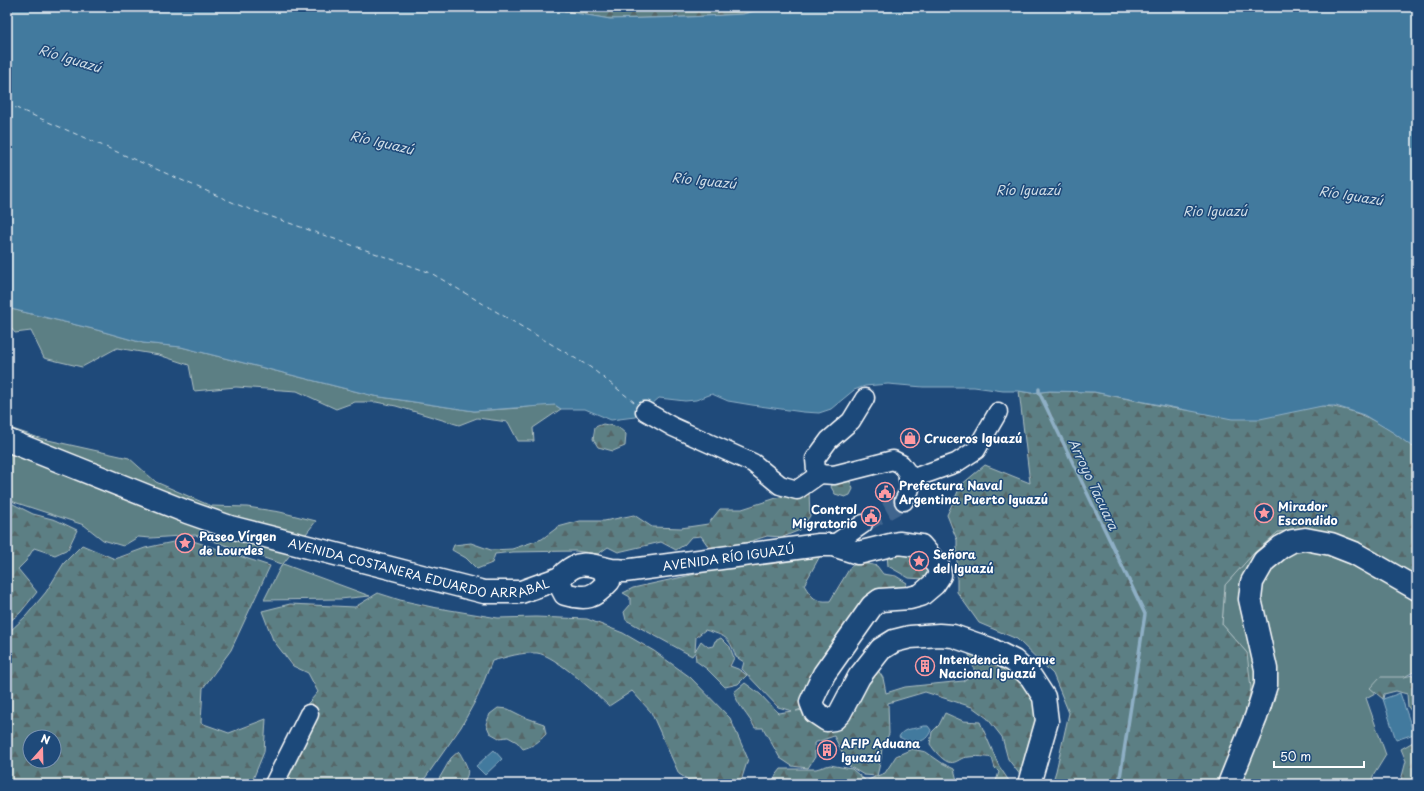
<svg xmlns="http://www.w3.org/2000/svg" width="1424" height="791" font-family="'Playpen Sans',sans-serif">
<style>
.grass{fill:#5c7f84;stroke:#aebfc2}
.forest{fill:url(#forest-firs);stroke:#aebfc2;fill-rule:evenodd}
.water{fill:#437a9e;stroke:#8eafc5}
.lines{fill:none;stroke-linecap:round;stroke-linejoin:round}
.stream{stroke:#8eafc5;stroke-width:3.5}
.ferry{stroke:#d0dee7;stroke-width:1;stroke-dasharray:5 4;stroke-linecap:butt}
.minor-tunnel{stroke:#41658e;stroke-width:18;stroke-dasharray:18 9;stroke-linecap:butt}
.minor-casing{stroke:#fff;stroke-width:21}
.major-casing{stroke:#fff;stroke-width:25}
.minor{stroke:#1f4a7a;stroke-width:18}
.major{stroke:#1f4a7a;stroke-width:22}
.labels{text-anchor:middle;dominant-baseline:central;stroke-width:3;stroke-linejoin:round;paint-order:stroke}
.poi-label{font-size:12px;font-weight:bold;fill:#fff;stroke:#1f4a7a;text-anchor:start}
.street-label{font-size:12px;fill:#fff;stroke:#1f4a7a}
.water-label{font-size:13px;font-style:italic;fill:#d0dee7;stroke:#1f4a7a}
</style>
<defs>
<pattern id="forest-firs" width="22" height="20" patternUnits="userSpaceOnUse"><rect width="22" height="20" fill="#5c7f84"/><path d="M5 1l3.5 6h-7zM16 11l3.5 6h-7z" fill="#546668"/></pattern>
</defs>
<rect width="100%" height="100%" fill="#1f4a7a"/>
<filter id="ink" filterUnits="userSpaceOnUse"><feTurbulence type="fractalNoise" baseFrequency=".025" numOctaves="2"/><feDisplacementMap in="SourceGraphic" scale="8" xChannelSelector="R" yChannelSelector="G"/><feConvolveMatrix kernelMatrix="1 2 1 2 8 2 1 2 1" color-interpolation-filters="sRGB"/></filter>
<g filter="url(#ink)">
<g class="grass">
<polygon points="7,308 97,330 143,343 181,347 374,396 474,411 520,408 548,404 555,405 561,409 533,428 534,441 518,441 508,422 477,418 459,425 396,406 376,402 355,402 336,409 297,391 236,387 194,391 189,365 159,355 117,348 82,367 44,358 31,331 15,333 7,323"/>
<polygon points="7,427 39,438 129,458 156,482 211,506 247,507 280,512 316,521 283,564 370,596 340,599 264,600 282,564 195,535 151,538 138,537 123,546 103,540 84,525 14,502 7,498"/>
<polygon points="1309,528 1357,546 1417,576 1417,670 1366,698 1386,755 1373,776 1371,784 1221,784 1247,653 1222,624 1225,585 1254,553 1278,532"/>
</g>
<g class="forest">
<polygon points="533,7 770,7 743,14 688,17 610,19 552,9"/>
<path d="M1019,391L1031,393L1050,391L1094,392L1172,408L1200,412L1322,406C1348,407 1372,418 1394,433C1402,438 1408,445 1417,448V576L1357,546L1308,528L1278,532L1254,553L1225,585L1222,624L1247,653L1251,688L1239,745L1221,784H1052L1056,771L1069,713L1053,674L1017,639L979,623L957,592V540L947,515L961,485L985,465L1030,483Z"/>
<polygon points="603,424 618,427 626,434 625,446 613,451 598,447 593,439 595,427"/>
<polygon points="843,477 851,483 853,489 850,495 845,497 835,494 831,487 833,483"/>
<polygon points="809,491 810,516 800,530 783,537 767,536 730,548 710,549 701,536 691,537 684,545 676,550 661,542 618,552 608,547 598,554 575,551 513,552 495,554 492,563 477,569 466,558 452,550 454,545 471,543 491,550 512,549 542,539 558,527 580,521 604,521 634,515 652,527 681,528 708,524 720,509 742,509 786,495"/>
<polygon points="7,501 33,514 56,520 77,530 68,549 55,555 34,548 26,561 18,569 37,592 20,613 9,622 7,620"/>
<path d="M187,539L270,566L231,650L203,688L201,723L229,733L266,719L264,752L251,784H7V634L26,616L46,592L64,563L82,545L115,559L145,548ZM30,737H54V761H30Z"/>
<polygon points="908,548 935,567 923,579 909,578 888,566 887,555"/>
<path d="M820,556L804,585C812,598 815,602 830,601L851,566C861,563 867,563 877,566L883,574L896,576L907,583L903,589L890,592L805,707L796,711L805,710L838,729L854,706L874,664L883,678L886,693L905,687L963,681L975,673L972,661L967,651L1031,677L1042,722L1021,776L1008,759L1002,737L987,718L972,707L925,692L888,703L889,734L882,747L881,759L877,776L885,773L896,756L912,749L926,752L942,763L954,769L958,784H773L774,778L781,769H816L830,765L852,769L866,781L877,776L864,775L849,766L834,736L814,743L815,757L808,768L792,766L780,758L763,728H755C749,716 737,705 734,692L745,683L760,694L778,713L792,711L778,707L742,669L744,662L736,657C729,636 725,636 705,630L696,637L695,651L701,641L708,647L713,646L715,641L721,638L730,647L734,658L730,666L738,669L747,675L738,684L725,687L707,669L696,661L695,652L692,656L626,620L624,612L630,605V597L623,593L633,588L732,566Z"/>
<path d="M378,593L400,600L432,607L498,618L536,617L587,619L623,633L654,651L690,677L730,718L748,759L740,784H695L679,774L651,712L632,691L609,706C595,693 555,655 537,653C521,652 507,657 492,661L478,696L461,727L421,784H276L291,749L290,731L303,709L318,692L308,673L293,666L273,640L262,611L290,604L355,607Z"/>
<polygon points="1417,674 1417,718 1408,707 1407,694 1396,691 1384,694 1383,699 1370,688 1380,677 1404,677"/>
<path d="M498,708L508,709L524,717L544,724L546,734C539,742 533,746 523,749L517,742L508,737L499,738L490,733L486,724L490,714Z"/>
<path d="M945,713L963,721L980,722L999,766L1011,784H995L999,772L995,768L992,758C983,756 972,756 963,758C958,760 955,764 948,762C941,759 934,750 930,744L932,732L939,725Z"/>
<polygon points="1417,741 1417,775 1413,784 1400,784 1406,761 1401,749 1413,742"/>
<path d="M459,751C465,764 474,772 461,784H436L451,758Z"/>
</g>
<g class="water">
<polygon points="7,7 533,7 552,9 610,19 688,17 743,14 770,7 1417,7 1417,448 1411,446 1394,433 1364,415 1336,406 1322,406 1260,419 1232,419 1094,392 1050,391 1031,393 1019,391 1003,391 974,387 923,387 888,384 865,386 854,390 831,409 819,413 803,412 752,405 728,401 712,394 696,400 685,401 659,398 652,404 645,411 635,417 611,420 585,409 561,409 555,405 474,411 374,396 181,347 143,343 97,330 7,308"/>
<polygon points="1400,693 1414,734 1396,740 1383,699"/>
<path d="M923,726H928L931,730C926,745 911,744 899,737C903,727 914,730 923,726Z"/>
<polygon points="494,750 502,759 485,775 476,766"/>
</g>
<g class="lines">
<polyline class="stream" points="1039,389 1039,392 1145,614 1119,784"/>
<polyline class="ferry" points="7,104 241,206 431,273 590,367 639,406"/>
<polyline class="minor-tunnel" points="863,524 904,501"/>
<defs>
<g id="minor">
<polyline points="865,398 851,421 829,440 815,459 816,470 820,474 834,475 893,460 901,464 907,472 910,489 904,501"/>
<polyline points="645,411 673,427 753,463 780,485 797,490 820,474"/>
<polyline points="908,480 956,463 976,450 998,412"/>
<polyline points="833,545 863,524"/>
<polyline points="274,784 309,714"/>
</g>
<g id="major">
<path id="s1" d="M7,440L187,512L230,527L484,592H521L560,578"/>
<path id="s2" d="M602,568L609,581C594,598 587,600 565,594C560,584 556,581 565,573C581,558 594,567 612,570C616,570 620,570 624,571L819,545H833L858,553L899,543L921,546L938,566L940,575L934,584L921,595L910,598L880,600L872,606L824,674L811,702L815,712L827,720L834,719L840,713L859,677L881,649L894,641L910,637L939,635L953,636L990,649L1014,661L1031,677L1044,697L1047,721L1029,784"/>
<polyline points="1229,784 1256,717 1266,685 1266,669 1250,599 1252,582 1264,561 1281,547 1292,541 1305,539 1331,544 1354,553 1417,589"/>
</g>
</defs>
<use href="#minor" class="minor-casing"/>
<use href="#major" class="major-casing"/>
<use href="#minor" class="minor"/>
<use href="#major" class="major"/>
</g>
</g>
<defs>
<symbol id="shop-ring" viewBox="-11 -11 22 22"><circle r="9.5" fill="#1f4a7a" stroke="#ff9aa2" stroke-width="1.5"/><path d="M-5-2.5h2.3a2.7 3.5 0 0 1 5.4 0H5L5.5 6h-11ZM-1.5-2.5h3a1.5 2.3 0 0 0-3 0Z" fill="#ff9aa2"/></symbol>
<symbol id="civic-ring" viewBox="-11 -11 22 22"><circle r="9.5" fill="#1f4a7a" stroke="#ff9aa2" stroke-width="1.5"/><path d="M-.6-6.5H3V-4.5H.6V-3L4-1V1h2V6H-6V1h2V-1L-.6-3ZM-1.2 2.5V6h2.4V2.5Z" fill="#ff9aa2"/></symbol>
<symbol id="sight-ring" viewBox="-11 -11 22 22"><circle r="9.5" fill="#1f4a7a" stroke="#ff9aa2" stroke-width="1.5"/><path d="M0-6L1.8-2.2L6-1.7L2.9 1.2L3.7 5.4L0 3.3L-3.7 5.4L-2.9 1.2L-6-1.7L-1.8-2.2Z" fill="#ff9aa2"/></symbol>
<symbol id="building-ring" viewBox="-11 -11 22 22"><circle r="9.5" fill="#1f4a7a" stroke="#ff9aa2" stroke-width="1.5"/><path d="M-4-6H4V6H1V3H-1V6H-4ZM-2.5-4.3h1.7v1.8h-1.7ZM.8-4.3h1.7v1.8H.8ZM-2.5-1h1.7V.8h-1.7ZM.8-1h1.7V.8H.8Z" fill="#ff9aa2"/></symbol>
</defs>
<g fill-rule="evenodd">
<use href="#shop-ring" x="899" y="427" width="22" height="22"/>
<use href="#civic-ring" x="874" y="481" width="22" height="22"/>
<use href="#sight-ring" x="1253" y="502" width="22" height="22"/>
<use href="#civic-ring" x="860" y="505" width="22" height="22"/>
<use href="#sight-ring" x="174" y="532" width="22" height="22"/>
<use href="#sight-ring" x="908" y="550" width="22" height="22"/>
<use href="#building-ring" x="914" y="655" width="22" height="22"/>
<use href="#building-ring" x="816" y="739" width="22" height="22"/>
</g>
<g class="labels">
<g class="poi-label">
<text x="924" y="438">Cruceros Iguazú</text>
<text x="899" y="485">Prefectura Naval<tspan x="899" dy="14">Argentina Puerto Iguazú</tspan></text>
<text x="1278" y="506">Mirador<tspan x="1278" dy="14">Escondido</tspan></text>
<text x="857" y="509" text-anchor="end">Control<tspan x="857" dy="14">Migratorio</tspan></text>
<text x="199" y="536">Paseo Vírgen<tspan x="199" dy="14">de Lourdes</tspan></text>
<text x="933" y="554">Señora<tspan x="933" dy="14">del Iguazú</tspan></text>
<text x="939" y="659">Intendencia Parque<tspan x="939" dy="14">Nacional Iguazú</tspan></text>
<text x="841" y="743">AFIP Aduana<tspan x="841" dy="14">Iguazú</tspan></text>
</g>
<g class="street-label">
<text stroke="none"><textPath href="#s2" startOffset="256">AVENIDA RÍO IGUAZÚ</textPath></text>
<text stroke="none"><textPath href="#s1" startOffset="434">AVENIDA COSTANERA EDUARDO ARRABAL</textPath></text>
</g>
<g class="water-label">
<text transform="translate(70 58) rotate(17)">Río Iguazú</text>
<text transform="translate(382 142) rotate(13)">Río Iguazú</text>
<text transform="translate(704 180) rotate(6)">Río Iguazú</text>
<text x="1028" y="189">Río Iguazú</text>
<text transform="translate(1351 195) rotate(9)">Río Iguazú</text>
<text x="1215" y="210">Rio Iguazú</text>
<text transform="translate(1094 484) rotate(65)">Arroyo Tacuara</text>
</g>
</g>
<rect width="1424" height="791" fill="none" stroke="#1f4a7a" stroke-width="24"/>
<rect x="12" y="12" width="1400" height="767" fill="none" stroke="#fff" stroke-width="1.5" filter="url(#ink)"/>
<g transform="translate(42 749) rotate(20)"><circle r="19" fill="#1f4a7a" stroke="#7992af"/>
<path d="M0-3L7 15L0 10L-7 15Z" fill="#ff9aa2"/>
<text y="-6" font-size="11" font-weight="bold" text-anchor="middle" fill="#ffffff">N</text>
</g>
<path d="M1274 761v6h90v-6" fill="none" stroke="#ffffff" stroke-width="2"/>
<text x="1280" y="761" font-size="12" fill="#ffffff" stroke="#1f4a7a" stroke-width="3" paint-order="stroke">50 m</text>
</svg>
